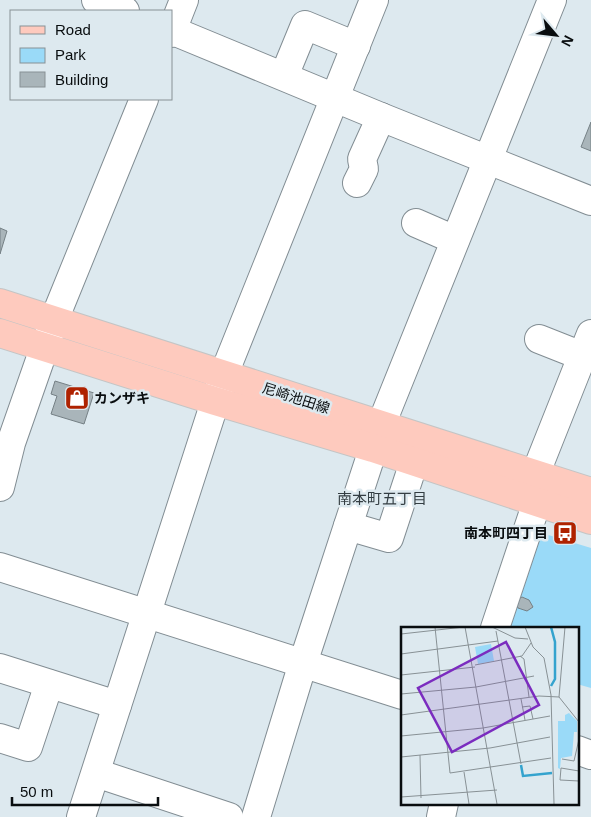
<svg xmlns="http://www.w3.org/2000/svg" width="591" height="817" font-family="Arial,'Noto Sans JP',sans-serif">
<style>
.green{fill:#9adaf8}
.building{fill:#a9b5ba;stroke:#758085}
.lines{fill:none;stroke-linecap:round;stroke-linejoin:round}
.minor-casing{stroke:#828d93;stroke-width:30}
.major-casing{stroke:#c4c5c5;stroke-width:30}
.minor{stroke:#fff;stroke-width:28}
.major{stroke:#fecabe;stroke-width:28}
.labels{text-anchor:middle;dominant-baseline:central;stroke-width:5;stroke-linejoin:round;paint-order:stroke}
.poi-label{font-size:14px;font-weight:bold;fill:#090d0f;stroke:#dde9ef;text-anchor:start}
.street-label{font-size:14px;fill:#090d0f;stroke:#dde9ef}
.neighbourhood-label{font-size:15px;fill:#343e43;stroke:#dde9ef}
.inset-river{fill:none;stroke:#34a3ce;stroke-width:2.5}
.inset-road{fill:none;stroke:#889195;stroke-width:1}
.view{fill:#7b2cbf;fill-opacity:0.15;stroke:#7b2cbf;stroke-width:2.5}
.inset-edge{fill:none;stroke:#090d0f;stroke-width:2.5}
</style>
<rect width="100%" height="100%" fill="#dde9ef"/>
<polygon class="green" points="532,530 591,548 591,688 577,684 577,628 502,628"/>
<g class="building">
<polygon points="591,122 591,151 581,147"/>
<polygon points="0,228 7,231 0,254"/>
<polygon points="55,381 94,393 84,424 51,414 57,396 51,394"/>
<polygon points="522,597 529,600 533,607 527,611 518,608 514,601"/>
</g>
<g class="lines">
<defs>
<g id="minor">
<polyline points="96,0 125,11"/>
<polyline points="171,30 381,117 591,201"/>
<polyline points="171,33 184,0"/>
<polyline points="284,76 305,25 356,46"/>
<polyline points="357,183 364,169 362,159 381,117"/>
<polyline points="416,223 455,240"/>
<polyline points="539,339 582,356"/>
<polyline points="0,487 11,443 54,320 144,99"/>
<polyline points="527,495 591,334"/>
<polyline points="348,526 389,538 414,462"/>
<polyline points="0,567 402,695"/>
<polyline points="495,628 537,502"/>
<polyline points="0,668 117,705"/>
<polyline points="0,738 28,747 49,684"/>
<polyline points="577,750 591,755"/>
<polyline points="96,773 229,817"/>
<polyline points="81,817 224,374 374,0"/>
<polyline points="256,817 303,663 381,425 552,0"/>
<polyline points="441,817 444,803"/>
</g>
<g id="major">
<polyline points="0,303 591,492"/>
<polyline points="0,333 215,401 373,448 591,520"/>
</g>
</defs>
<use href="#minor" class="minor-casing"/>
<use href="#major" class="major-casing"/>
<use href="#minor" class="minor"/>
<use href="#major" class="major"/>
</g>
<defs>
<symbol id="shop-square" viewBox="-11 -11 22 22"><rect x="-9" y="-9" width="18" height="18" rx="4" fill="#af2200" stroke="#dde9ef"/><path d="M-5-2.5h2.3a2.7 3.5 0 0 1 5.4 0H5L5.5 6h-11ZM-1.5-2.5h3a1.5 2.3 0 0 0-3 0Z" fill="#fff"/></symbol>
<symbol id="bus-square" viewBox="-11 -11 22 22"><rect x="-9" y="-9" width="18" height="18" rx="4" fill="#af2200" stroke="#dde9ef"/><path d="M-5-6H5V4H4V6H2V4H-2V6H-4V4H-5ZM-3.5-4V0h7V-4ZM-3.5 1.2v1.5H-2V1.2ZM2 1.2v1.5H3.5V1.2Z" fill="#fff"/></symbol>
</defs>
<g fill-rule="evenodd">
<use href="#shop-square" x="63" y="384" width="28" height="28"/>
<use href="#bus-square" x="551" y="519" width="28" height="28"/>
</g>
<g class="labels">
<g class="poi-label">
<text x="94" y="398">カンザキ</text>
<text x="548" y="533" text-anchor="end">南本町四丁目</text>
</g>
<g class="street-label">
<text transform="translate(296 398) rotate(18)">尼崎池田線</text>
</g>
<g class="neighbourhood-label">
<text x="382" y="498">南本町五丁目</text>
</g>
</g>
<g transform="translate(401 627)">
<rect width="178" height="178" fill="#dde9ef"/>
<path d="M90,17L93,34L77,37L74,20ZM168,86L176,94V105H173L171,129L160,131L159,142L157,141V94H164V88Z" fill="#9adaf8"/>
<path class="inset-river" d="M150,59L154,52V15L150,0M120,138L122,149L151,146"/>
<path class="inset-road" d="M34,0L49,146L150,131M64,0L96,177M91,0L114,11L127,12M124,0L132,20L143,31L150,68L153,177M164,0L158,70L178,95M95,4L120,137M0,7L63,0M0,27L97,14M119,29L123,32L128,70M74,38L121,29L130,16M0,48L74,40M0,67L75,60L133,49M120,72L124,93M121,80L129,79L132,92M0,88L138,69L158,70M0,109L82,101L149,89M19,128L20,171M0,130L89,121L149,110M161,132L173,134L178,112M178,144L160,141L159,153L178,154M63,145L68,177M0,170L96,163"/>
<path class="view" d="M105,15L138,78L51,125L17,61Z"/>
<rect width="178" height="178" class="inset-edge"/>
</g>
<rect x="10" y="10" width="162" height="90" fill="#dde9ef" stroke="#889195"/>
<rect x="20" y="26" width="25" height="8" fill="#fecabe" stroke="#889195"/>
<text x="55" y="35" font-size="15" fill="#090d0f">Road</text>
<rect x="20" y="48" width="25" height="15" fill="#9adaf8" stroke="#889195"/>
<text x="55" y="60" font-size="15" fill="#090d0f">Park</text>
<rect x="20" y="72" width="25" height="15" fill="#a9b5ba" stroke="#889195"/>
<text x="55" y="85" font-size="15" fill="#090d0f">Building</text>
<g transform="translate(556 35) rotate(118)" stroke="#dde9ef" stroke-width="4" paint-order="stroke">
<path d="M0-4L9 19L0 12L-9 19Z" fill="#090d0f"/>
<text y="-8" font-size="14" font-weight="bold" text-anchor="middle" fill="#090d0f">N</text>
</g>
<path d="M12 797v8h146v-8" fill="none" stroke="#090d0f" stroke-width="2.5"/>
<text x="20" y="797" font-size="15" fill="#090d0f" stroke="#dde9ef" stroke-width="4" paint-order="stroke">50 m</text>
</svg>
